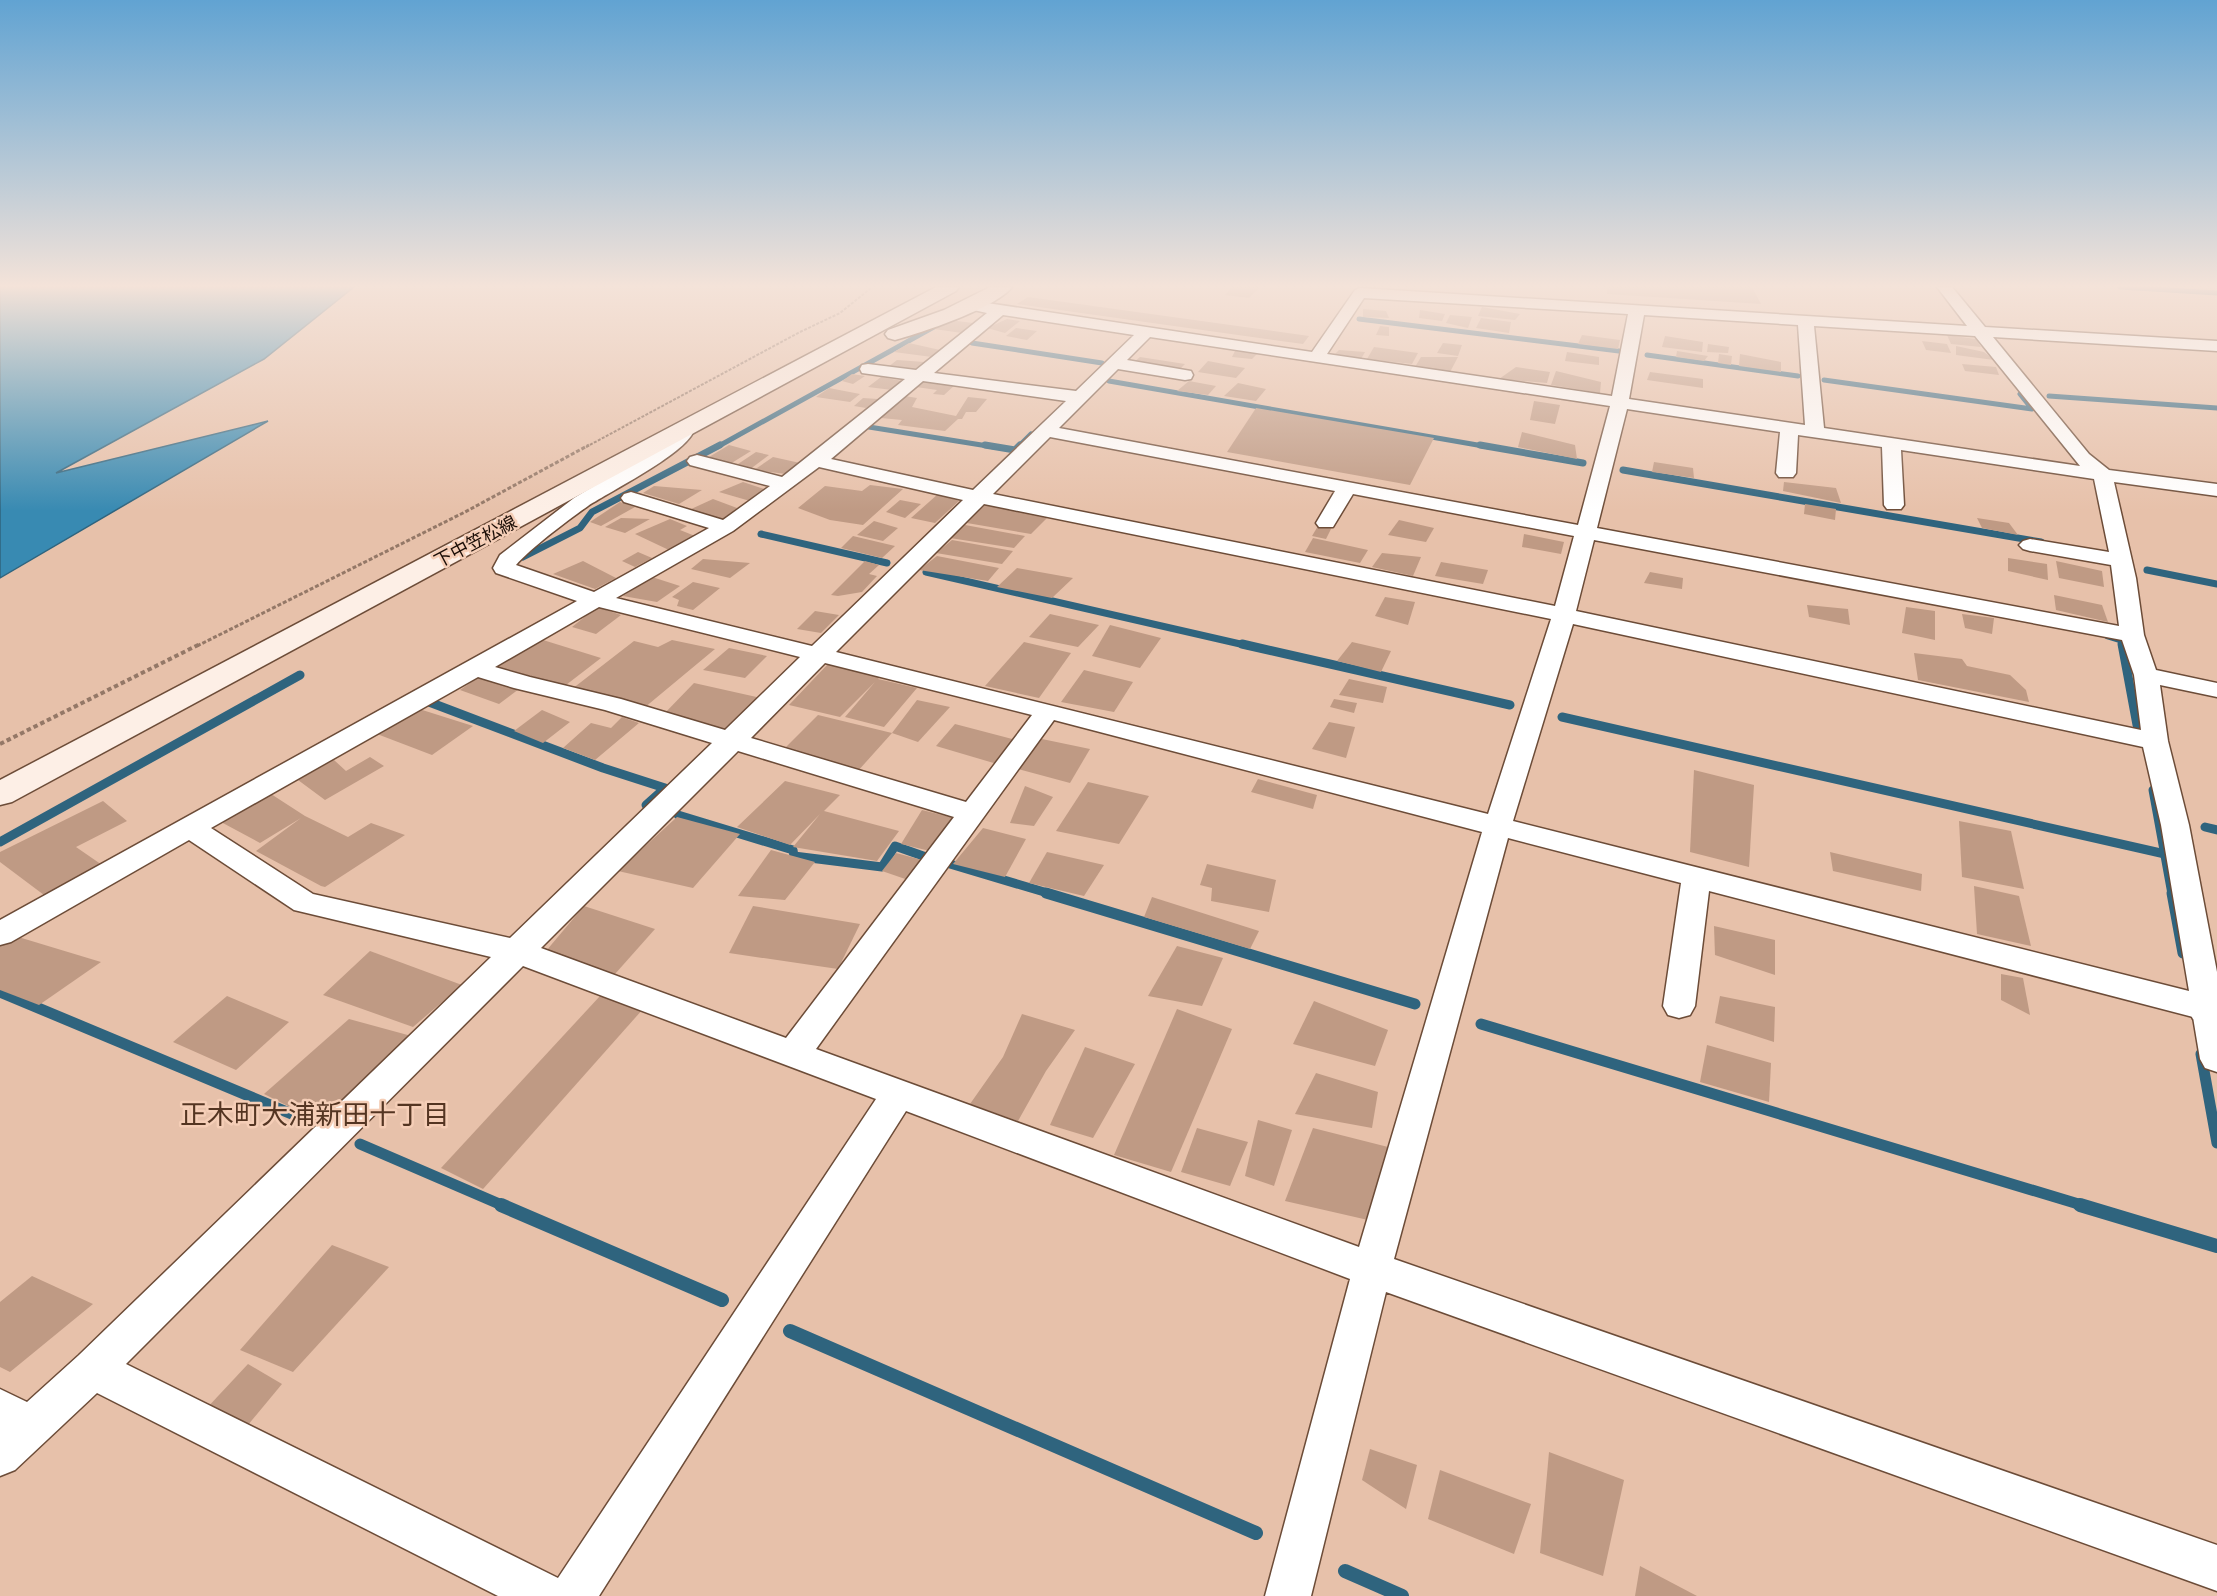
<svg xmlns="http://www.w3.org/2000/svg" width="2217" height="1596" font-family="'Noto Serif','Noto Sans JP',serif">
<style>
.water{fill:#388ab2;stroke:#2f647e;stroke-width:1.5}
.lines{fill:none;stroke-linecap:round;stroke-linejoin:round}
.stream-far4{stroke:#2f647e;stroke-width:5}
.stream-far3{stroke:#2f647e;stroke-width:7}
.stream-far2{stroke:#2f647e;stroke-width:9}
.stream-far1{stroke:#2f647e;stroke-width:11}
.stream{stroke:#2f647e;stroke-width:14}
.building{fill:#bf9a84}
.minor-casing{stroke:#6c4c38;stroke-width:3}
.tertiary-casing{stroke:#6c4c38;stroke-width:3}
.secondary-casing{stroke:#6c4c38;stroke-width:3}
.path-far2{stroke:#947867;stroke-width:2;stroke-dasharray:3 1.5;stroke-linecap:butt}
.path-far1{stroke:#947867;stroke-width:3;stroke-dasharray:4 2;stroke-linecap:butt}
.path{stroke:#947867;stroke-width:4;stroke-dasharray:4.5 3;stroke-linecap:butt}
.minor{fill:#fff;fill-rule:evenodd}
.tertiary{fill:#fff;fill-rule:evenodd}
.secondary{fill:#fdefe6;fill-rule:evenodd}
.labels{text-anchor:middle;dominant-baseline:central;stroke-width:5;stroke-linejoin:round;paint-order:stroke}
.far-street-label{font-size:18px;fill:#1a0d06;stroke:#f5ceb7}
.near-neighbourhood-label{font-size:27px;fill:#543522;stroke:#f5ceb7}
</style>
<rect width="100%" height="100%" fill="#e7c1aa"/>
<polygon class="water" points="0,287 354,287 264,359 56,473 268,421 0,578"/>
<g class="lines">
<g class="stream-far4">
<polyline points="2120,287 2217,293"/>
<polyline points="1359,319 1619,351"/>
<polyline points="972,343 1102,363"/>
<polyline points="1647,355 1798,376"/>
<polyline points="1824,380 2032,409 2020,394 2025,395"/>
<polyline points="1109,381 1489,447"/>
<polyline points="2049,396 2217,408"/>
<polyline points="869,427 994,447"/>
<polyline points="717,447 941,323"/>
<polyline points="1018,447 1031,434"/>
</g>
<g class="stream-far3">
<polyline points="985,445 1015,450 1020,445"/>
<polyline points="1480,445 1583,463"/>
<polyline points="1623,470 2041,542"/>
<polyline points="761,534 887,563"/>
<polyline points="523,557 580,528 592,512 720,445"/>
<polyline points="2147,570 2217,584"/>
<polyline points="926,572 1249,646"/>
<polyline points="2108,636 2121,640 2122,646"/>
</g>
<g class="stream-far2">
<polyline points="1242,644 1510,705"/>
<polyline points="2122,644 2137,725"/>
<polyline points="429,702 603,768 665,788 646,805"/>
<polyline points="1562,717 2165,854"/>
<polyline points="2153,790 2172,894"/>
<polyline points="678,815 793,850 794,856 882,867 895,846 926,857"/>
<polyline points="2205,827 2217,830"/>
<polyline points="0,842 300,675"/>
<polyline points="950,864 1051,894"/>
</g>
<g class="stream-far1">
<polyline points="1046,893 1415,1004"/>
<polyline points="2172,893 2183,953"/>
<polyline points="0,992 306,1120"/>
<polyline points="1481,1024 2085,1206"/>
<polyline points="2201,1054 2217,1143"/>
<polyline points="360,1144 504,1206"/>
</g>
<g class="stream">
<polyline points="501,1205 722,1300"/>
<polyline points="2080,1205 2217,1246"/>
<polyline points="790,1331 1256,1533"/>
<polyline points="1345,1571 1402,1596"/>
</g>
</g>
<g class="building">
<polygon points="1232,287 1260,287 1249,298 1225,295"/>
<polygon points="1607,287 1752,287 1761,304 1607,294"/>
<polygon points="1028,297 1309,336 1303,344 1017,304"/>
<polygon points="1482,307 1520,314 1515,320 1478,316"/>
<polygon points="1363,309 1386,311 1389,318 1363,317"/>
<polygon points="1420,310 1445,314 1442,321 1419,318"/>
<polygon points="1450,315 1472,317 1468,328 1446,323"/>
<polygon points="1481,318 1511,322 1509,333 1476,328"/>
<polygon points="1007,319 1020,321 1005,333 987,328"/>
<polygon points="949,320 973,323 962,333 934,329"/>
<polygon points="1380,326 1389,327 1389,336 1376,335"/>
<polygon points="1016,328 1037,331 1027,340 1006,336"/>
<polygon points="1582,335 1620,340 1618,349 1578,344"/>
<polygon points="1947,335 1976,339 1981,347 1951,344"/>
<polygon points="1665,336 1703,342 1702,352 1662,347"/>
<polygon points="1922,341 1947,344 1951,353 1926,350"/>
<polygon points="909,343 940,350 932,357 894,352"/>
<polygon points="1443,343 1462,345 1458,356 1437,353"/>
<polygon points="1708,344 1729,347 1728,353 1707,352"/>
<polygon points="1956,346 1984,352 1994,360 1956,355"/>
<polygon points="1374,347 1418,353 1412,364 1367,359"/>
<polygon points="1339,350 1365,352 1361,359 1333,356"/>
<polygon points="1235,351 1257,354 1252,359 1232,357"/>
<polygon points="1677,351 1708,356 1704,361 1676,357"/>
<polygon points="1567,352 1599,357 1599,365 1565,361"/>
<polygon points="1719,354 1732,356 1731,365 1718,363"/>
<polygon points="1740,354 1781,362 1781,372 1739,366"/>
<polygon points="1140,357 1185,364 1179,370 1134,362"/>
<polygon points="1421,357 1458,357 1450,372 1415,367"/>
<polygon points="897,360 924,362 913,370 888,367"/>
<polygon points="1208,361 1245,368 1236,378 1198,372"/>
<polygon points="1962,364 1996,367 1999,375 1965,371"/>
<polygon points="1516,367 1550,372 1547,383 1499,379"/>
<polygon points="1556,371 1601,382 1600,393 1551,385"/>
<polygon points="1650,372 1703,379 1703,388 1647,380"/>
<polygon points="852,374 865,376 853,384 842,381"/>
<polygon points="881,377 903,381 892,390 868,387"/>
<polygon points="924,379 956,384 944,395 933,394 937,390 916,387"/>
<polygon points="1189,381 1216,386 1208,395 1177,391"/>
<polygon points="1238,383 1266,389 1256,401 1224,396"/>
<polygon points="829,388 860,394 850,402 816,397"/>
<polygon points="905,396 917,398 912,407 956,416 968,397 987,399 976,412 966,412 962,419 958,419 945,431 898,425 902,420 881,418"/>
<polygon points="863,398 878,399 866,408 854,406"/>
<polygon points="1534,401 1560,405 1555,424 1530,420"/>
<polygon points="1256,408 1434,438 1410,485 1227,452"/>
<polygon points="1522,432 1575,445 1577,459 1518,447"/>
<polygon points="729,445 751,451 730,464 709,457"/>
<polygon points="756,452 769,455 749,470 738,464"/>
<polygon points="773,457 800,463 786,474 754,470"/>
<polygon points="1654,462 1693,468 1694,478 1652,472"/>
<polygon points="743,482 767,490 750,501 719,492"/>
<polygon points="1784,482 1836,488 1841,503 1783,491"/>
<polygon points="870,485 903,489 863,525 830,520 798,508 825,486 862,491"/>
<polygon points="654,486 702,490 679,504 643,493"/>
<polygon points="938,494 959,501 935,523 911,518"/>
<polygon points="713,499 737,508 721,520 689,510"/>
<polygon points="900,500 921,504 905,518 886,512"/>
<polygon points="620,502 635,507 601,526 590,522"/>
<polygon points="1805,504 1836,509 1835,520 1804,514"/>
<polygon points="985,505 1047,518 1031,534 967,523"/>
<polygon points="621,518 650,519 625,533 605,527"/>
<polygon points="1977,518 2009,523 2018,535 1982,528"/>
<polygon points="670,519 687,526 680,530 700,538 671,551 635,534"/>
<polygon points="1399,520 1434,528 1426,542 1388,535"/>
<polygon points="874,521 898,528 883,541 857,535"/>
<polygon points="965,525 1025,536 1014,548 950,538"/>
<polygon points="1318,526 1332,527 1326,539 1312,536"/>
<polygon points="1524,534 1564,542 1561,554 1522,547"/>
<polygon points="853,536 895,546 882,558 841,548"/>
<polygon points="1313,538 1368,550 1360,563 1305,552"/>
<polygon points="952,540 1013,551 1002,564 936,553"/>
<polygon points="638,552 652,558 635,567 622,561"/>
<polygon points="1382,553 1421,557 1413,576 1372,567"/>
<polygon points="937,556 999,568 988,581 919,570"/>
<polygon points="2008,558 2047,564 2048,580 2008,571"/>
<polygon points="703,559 750,563 730,578 691,569"/>
<polygon points="583,561 616,578 595,589 553,574"/>
<polygon points="865,561 879,565 869,574 877,576 862,592 838,596 831,595"/>
<polygon points="2056,561 2102,571 2104,587 2059,578"/>
<polygon points="1441,562 1488,570 1483,584 1435,576"/>
<polygon points="1017,568 1073,578 1052,598 997,587"/>
<polygon points="1650,572 1683,578 1682,589 1644,583"/>
<polygon points="652,577 680,586 657,602 623,596"/>
<polygon points="693,582 720,588 693,610 677,606 679,600 672,597"/>
<polygon points="2054,595 2102,605 2108,622 2056,610"/>
<polygon points="1385,597 1415,602 1408,625 1375,616"/>
<polygon points="1807,605 1848,609 1850,625 1809,617"/>
<polygon points="597,607 621,615 596,634 572,627"/>
<polygon points="1906,607 1935,611 1935,640 1902,633"/>
<polygon points="815,611 839,615 821,633 797,629"/>
<polygon points="1050,614 1099,625 1078,647 1029,637"/>
<polygon points="1962,614 1994,618 1992,634 1965,628"/>
<polygon points="1110,625 1161,638 1140,668 1092,656"/>
<polygon points="543,640 601,658 566,685 496,667"/>
<polygon points="672,640 715,649 644,708 572,689 634,641 658,647"/>
<polygon points="1024,642 1071,653 1039,698 985,686"/>
<polygon points="1352,642 1391,651 1381,672 1337,661"/>
<polygon points="729,648 767,656 745,678 703,670"/>
<polygon points="1914,653 1962,659 1967,666 2010,675 2026,690 2029,702 1918,680"/>
<polygon points="828,664 881,676 878,679 917,688 884,727 845,717 875,682 840,717 789,705"/>
<polygon points="1084,670 1133,682 1114,712 1061,702"/>
<polygon points="483,674 523,686 499,704 460,690"/>
<polygon points="1349,679 1387,687 1383,703 1339,695"/>
<polygon points="694,683 761,698 724,733 662,716"/>
<polygon points="1334,699 1357,703 1354,713 1330,707"/>
<polygon points="917,700 950,707 918,742 892,733"/>
<polygon points="416,708 473,726 432,755 377,734"/>
<polygon points="542,710 570,722 543,743 514,731"/>
<polygon points="818,715 892,733 857,772 782,751"/>
<polygon points="622,717 639,723 595,760 563,748 591,723 611,728"/>
<polygon points="1329,722 1355,727 1346,758 1312,749"/>
<polygon points="955,724 1016,740 997,764 936,746"/>
<polygon points="1042,739 1090,749 1070,783 1018,769"/>
<polygon points="370,757 384,766 325,800 298,780 334,760 346,771"/>
<polygon points="1694,770 1754,785 1749,867 1690,852"/>
<polygon points="1258,779 1317,795 1313,809 1251,792"/>
<polygon points="785,781 840,795 824,811 899,831 877,861 793,847 820,814 790,845 737,827"/>
<polygon points="1088,782 1149,796 1119,844 1056,831"/>
<polygon points="1025,786 1053,797 1034,826 1010,823"/>
<polygon points="271,794 305,816 348,837 371,823 405,835 325,887 321,886 256,851 301,818 260,843 221,822"/>
<polygon points="103,801 127,821 76,847 105,867 48,898 0,862 0,852"/>
<polygon points="922,810 958,819 934,852 901,844"/>
<polygon points="677,817 740,834 693,888 618,871"/>
<polygon points="1959,821 2011,831 2024,889 1962,877"/>
<polygon points="983,828 1026,839 1005,877 953,864"/>
<polygon points="771,850 815,862 785,900 738,896"/>
<polygon points="1047,852 1104,865 1084,896 1029,883"/>
<polygon points="1830,852 1922,874 1921,891 1833,871"/>
<polygon points="896,853 926,861 914,882 882,871"/>
<polygon points="1207,864 1276,880 1269,912 1211,901 1212,888 1200,885"/>
<polygon points="1974,886 2019,896 2031,946 1977,934"/>
<polygon points="1152,897 1259,931 1250,949 1144,917"/>
<polygon points="584,906 655,929 615,974 546,951"/>
<polygon points="753,906 860,924 838,969 729,953"/>
<polygon points="1714,926 1775,940 1775,975 1715,955"/>
<polygon points="15,936 101,962 39,1005 0,990 0,945"/>
<polygon points="1177,946 1223,958 1202,1006 1148,996"/>
<polygon points="370,951 462,985 413,1027 323,995"/>
<polygon points="2001,974 2023,978 2030,1015 2001,1000"/>
<polygon points="227,996 289,1022 236,1070 173,1042"/>
<polygon points="600,996 643,1009 483,1189 441,1168"/>
<polygon points="1720,996 1775,1007 1774,1042 1715,1023"/>
<polygon points="1314,1001 1388,1030 1375,1066 1293,1044"/>
<polygon points="1177,1009 1232,1029 1171,1172 1114,1155"/>
<polygon points="1022,1014 1075,1030 1046,1071 1018,1121 970,1104 1003,1057"/>
<polygon points="349,1019 415,1037 320,1122 264,1094"/>
<polygon points="1707,1045 1771,1063 1769,1102 1700,1082"/>
<polygon points="1085,1047 1135,1064 1093,1138 1050,1125"/>
<polygon points="1316,1073 1378,1092 1372,1128 1295,1114"/>
<polygon points="1258,1120 1292,1130 1274,1186 1245,1176"/>
<polygon points="1197,1128 1248,1142 1230,1186 1181,1172"/>
<polygon points="1313,1128 1392,1148 1368,1220 1285,1201"/>
<polygon points="332,1245 389,1267 293,1372 240,1350"/>
<polygon points="32,1276 93,1304 10,1372 0,1367 0,1302"/>
<polygon points="248,1364 282,1384 243,1431 205,1410"/>
<polygon points="1370,1449 1417,1465 1406,1509 1362,1480"/>
<polygon points="1549,1452 1624,1480 1603,1576 1540,1553"/>
<polygon points="1440,1470 1531,1504 1514,1554 1428,1519"/>
<polygon points="1640,1566 1697,1596 1635,1596"/>
</g>
<g class="lines">
<defs>
<path id="minor" d="M1937,287H1952L1985,327L2217,341V351L1993,337L2089,454L2109,470L2217,484V496L2114,482L2136,578L2144,635L2156,670L2217,683V697L2160,685L2168,741L2189,825L2217,972V1072L2205,1068L2200,1059L2193,1017L1709,891L1695,1006L1690,1015L1679,1018L1668,1015L1663,1006L1681,883L1508,838L1394,1259L2217,1545V1591L1386,1292L1311,1596H1265L1350,1279L906,1111L599,1596H498L97,1393L15,1470L0,1476V1389L27,1402L79,1355L491,957L294,910L189,840L11,942L0,945V920L577,601L496,573L493,568L500,555L574,498L636,461L675,434L679,425H691L694,429C691,451 609,492 588,506C568,520 531,548 516,565L594,592L709,528L624,502L621,498L624,494L631,492L723,520L770,486L690,465L687,461L690,457L697,455L782,477L905,379L862,373L860,369L862,365L868,364L916,370L987,313L969,309L966,306L969,303L974,301L1312,352L1355,290L1360,288L1967,326ZM1364,298L1628,314L1612,396L1327,354ZM1003,315L1134,335L1076,391L934,373ZM1644,315L1798,325L1805,425L1629,399ZM1814,326L1975,336L2080,466L1824,428ZM1150,337L1610,406L1578,525L1059,428L1118,369L1185,380L1191,379L1193,375L1191,371L1127,360ZM923,381L1066,401L973,490L831,459ZM1627,409L1780,432L1776,473L1779,477H1793L1796,473L1798,435L1882,447L1884,505L1887,509H1901L1904,505L1901,450L2094,479L2109,552L2030,539L2023,541L2019,545L2023,549L2030,551L2111,565L2119,626L1597,528ZM1050,437L1335,491L1316,523L1319,527H1333L1353,494L1574,536L1555,606L993,494ZM819,467L963,500L812,646L616,598L733,531ZM984,504L1551,619L1488,814L836,652ZM1594,540L2122,640L2134,675L2141,730L1576,611ZM599,607L800,657L725,730L621,699L530,677L495,667ZM1573,624L2143,747L2161,825L2189,991L1513,821ZM825,663L1032,715L966,802L751,738ZM478,677L514,688L605,710L712,743L510,938L313,894L211,828ZM1054,720L1482,832L1359,1247L816,1049ZM738,751L954,817L786,1038L541,948ZM523,966L876,1099L558,1578L126,1364Z"/>
<polygon id="tertiary" points="2207,993 2217,996 2217,1026 2193,1019 2187,1008 2193,997"/>
<g id="secondary">
<polygon points="936,287 959,287 956,291 12,802 0,805 0,780"/>
<path d="M990,287H1012C996,308 921,333 895,340L888,338L885,334L888,330L944,310Z"/>
</g>
</defs>
<use href="#minor" class="minor-casing"/>
<use href="#tertiary" class="tertiary-casing"/>
<use href="#secondary" class="secondary-casing"/>
<polyline class="path-far2" points="586,447 800,332 840,313 871,288"/>
<polyline class="path-far1" points="197,646 465,512 589,445"/>
<polyline class="path" points="0,744 200,644"/>
<use href="#minor" class="minor"/>
<use href="#tertiary" class="tertiary"/>
<use href="#secondary" class="secondary"/>
</g>
<linearGradient id="sky" x2="0" y2="1"><stop stop-color="#61a3d2"/><stop offset="0.56" stop-color="#f4e3d9"/><stop offset="1" stop-color="#f4e3d9" stop-opacity="0"/></linearGradient>
<rect width="2217" height="511" fill="url(#sky)"/>
<g class="labels">
<g class="far-street-label">
<text transform="translate(475 541) rotate(-28)">下中笠松線</text>
</g>
<g class="near-neighbourhood-label">
<text x="315" y="1113">正木町大浦新田十丁目</text>
</g>
</g>
</svg>
